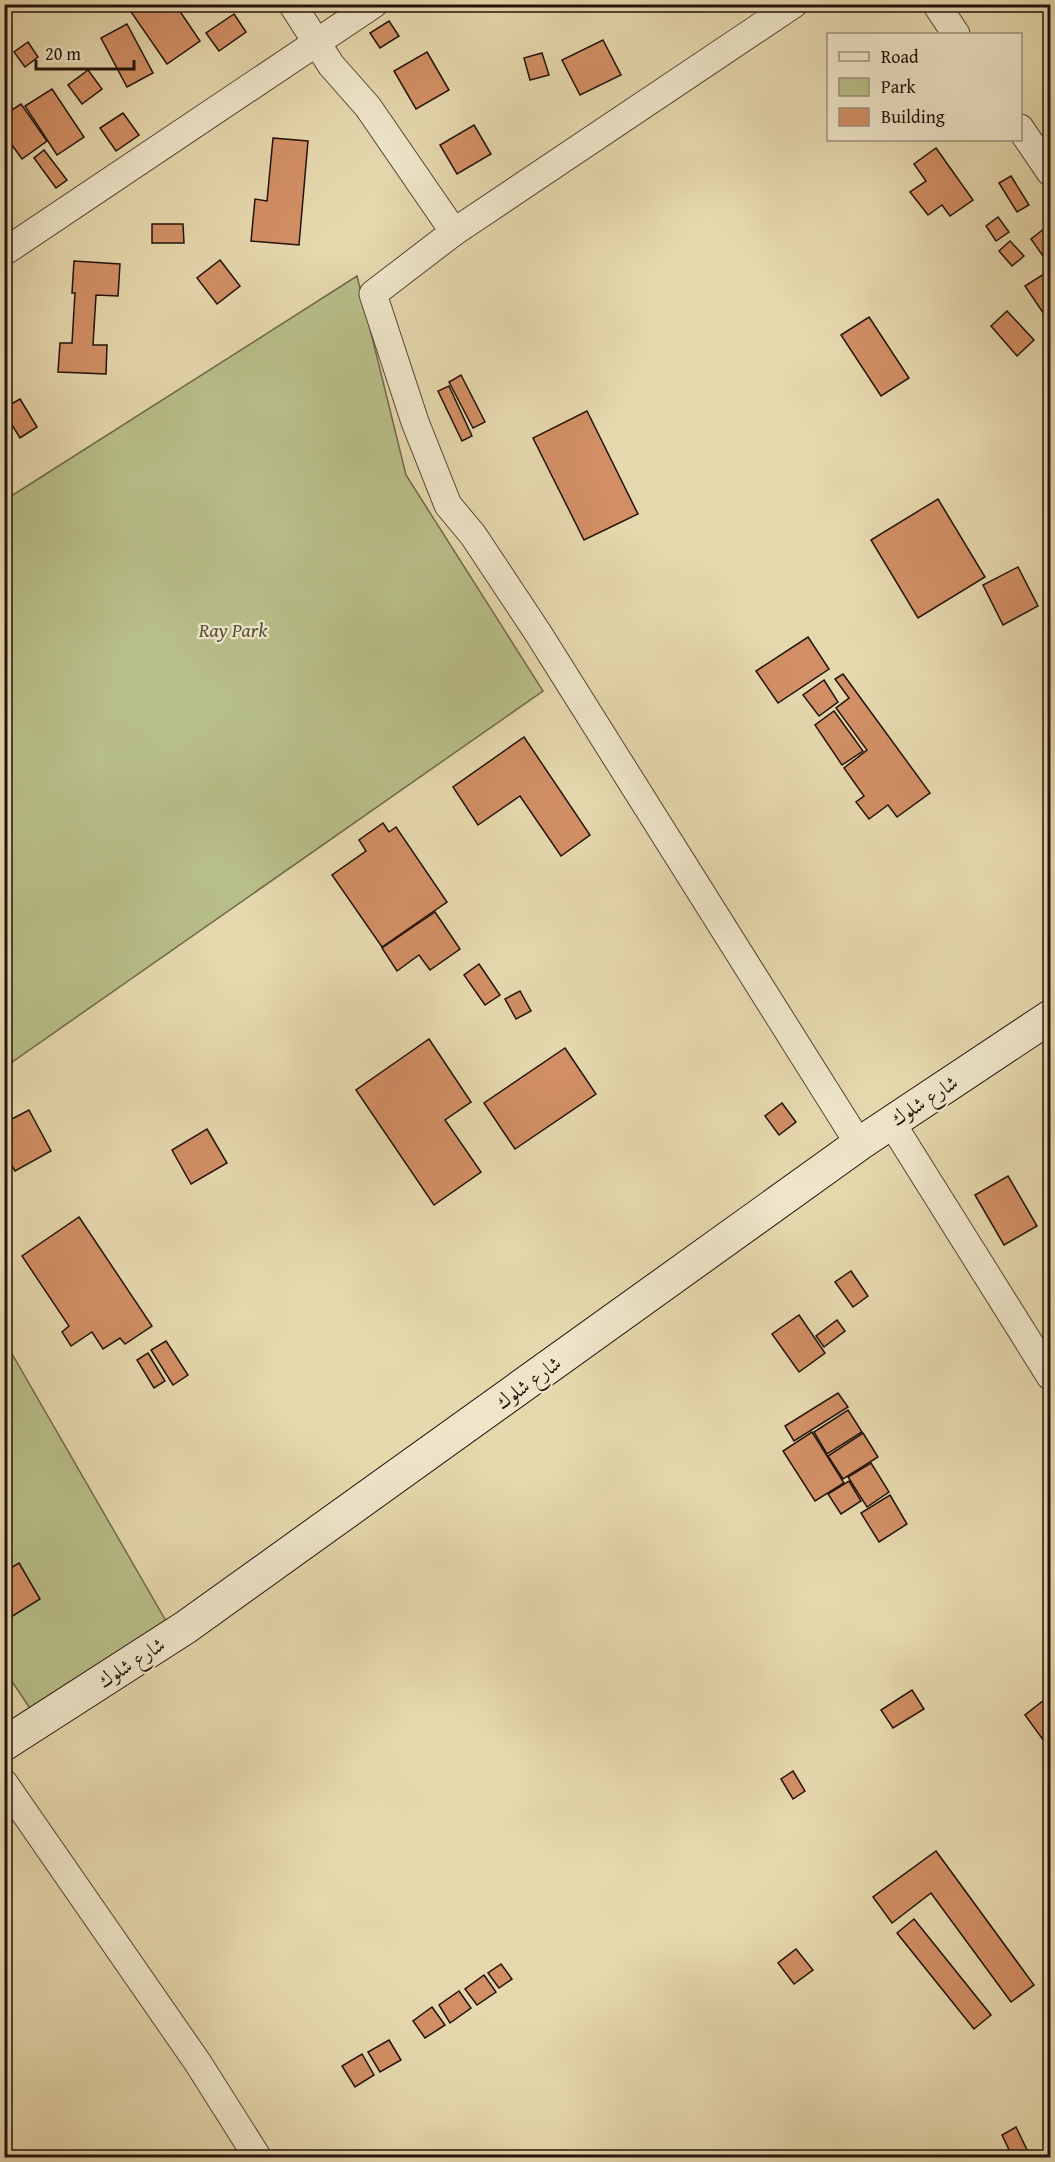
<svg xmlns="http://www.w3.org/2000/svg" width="1055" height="2162" font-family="'Gentium Book Plus',Amiri,serif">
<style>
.green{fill:#b8be88;stroke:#6d684a;stroke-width:1.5}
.building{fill:#d28f65;stroke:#22120b;stroke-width:1.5}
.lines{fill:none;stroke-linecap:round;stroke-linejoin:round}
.street-casing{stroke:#534434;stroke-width:29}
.secondary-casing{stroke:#22120b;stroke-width:35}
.street{stroke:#efe6ca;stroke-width:27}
.secondary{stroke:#efe6ca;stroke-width:33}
.labels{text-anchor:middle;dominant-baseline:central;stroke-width:4.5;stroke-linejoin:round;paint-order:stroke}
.park-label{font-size:20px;font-style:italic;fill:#564e37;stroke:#efe6ca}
.street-label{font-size:20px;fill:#22120b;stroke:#efe6ca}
</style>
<rect width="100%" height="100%" fill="#e6d8ad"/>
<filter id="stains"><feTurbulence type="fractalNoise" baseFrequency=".00333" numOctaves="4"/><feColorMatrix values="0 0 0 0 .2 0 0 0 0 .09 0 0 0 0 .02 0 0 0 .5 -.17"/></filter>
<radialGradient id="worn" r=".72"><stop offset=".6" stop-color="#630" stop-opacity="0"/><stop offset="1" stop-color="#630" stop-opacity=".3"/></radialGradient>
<g class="green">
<polygon points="357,276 406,475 543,691 5,1067 5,500"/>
<polygon points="4,1340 166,1621 31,1710 5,1671"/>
</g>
<g class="building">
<polygon points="135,4 175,4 200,41 167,64 129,9"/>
<polygon points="234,14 246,32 219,51 206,33"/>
<polygon points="389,21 399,36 380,48 370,33"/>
<polygon points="127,24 153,73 127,87 101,38"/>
<polygon points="603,40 621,75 580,95 562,60"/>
<polygon points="28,42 38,57 25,67 14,52"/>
<polygon points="427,52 449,90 416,109 394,71"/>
<polygon points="542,53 549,75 530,80 524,58"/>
<polygon points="88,70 102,89 82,104 68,85"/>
<polygon points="52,89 84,137 57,155 25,106"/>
<polygon points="21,104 47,141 22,159 4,134 4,115"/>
<polygon points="123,113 139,135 116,151 100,128"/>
<polygon points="474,125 491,154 457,174 440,145"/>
<polygon points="273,138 308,141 299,245 251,241 255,199 267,201"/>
<polygon points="936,148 973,200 950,216 942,205 928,215 910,192 926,181 914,164"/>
<polygon points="44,150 67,180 56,188 34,158"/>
<polygon points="1011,176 1029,205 1017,212 999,183"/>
<polygon points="998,217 1009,232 996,241 986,226"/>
<polygon points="152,224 183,224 184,243 152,243"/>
<polygon points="1045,228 1050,236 1050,266 1031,239"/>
<polygon points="1010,241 1024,256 1012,266 999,251"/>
<polygon points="220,260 240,286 217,304 197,278"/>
<polygon points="74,261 120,264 118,296 96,295 93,345 107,345 106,374 58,372 60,343 72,343 75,293 72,293"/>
<polygon points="1047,272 1050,277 1050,323 1025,286"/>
<polygon points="1007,311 1034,340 1017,356 991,326"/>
<polygon points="869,317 909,378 881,396 841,335"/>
<polygon points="461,375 485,422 473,428 449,382"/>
<polygon points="449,386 472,436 462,441 438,391"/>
<polygon points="20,399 37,427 20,438 4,412 4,408"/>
<polygon points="587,411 638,514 584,540 533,438"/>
<polygon points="938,499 985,577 918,618 871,540"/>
<polygon points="1018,567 1038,606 1003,625 983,585"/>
<polygon points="808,637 829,669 778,703 756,671"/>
<polygon points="843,674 930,793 897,817 888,805 869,819 856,802 864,796 844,768 867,750 836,708 849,698 835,679"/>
<polygon points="824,680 838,702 819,716 803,695"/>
<polygon points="834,711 863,751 842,765 815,725"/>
<polygon points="524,737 590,835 561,856 520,796 478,825 453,787"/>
<polygon points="383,823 389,832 396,827 447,902 382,947 332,875 366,851 359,840"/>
<polygon points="435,912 460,949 430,970 419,955 397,971 382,948"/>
<polygon points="479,964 500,995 485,1005 464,975"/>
<polygon points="520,991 531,1011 516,1019 505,999"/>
<polygon points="429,1039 471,1102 445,1120 481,1172 434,1205 356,1090"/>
<polygon points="565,1048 596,1094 515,1149 484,1103"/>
<polygon points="782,1103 796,1122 779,1135 765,1116"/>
<polygon points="29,1110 51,1151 15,1171 4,1152 4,1123"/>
<polygon points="207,1129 227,1163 191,1184 172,1150"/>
<polygon points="1008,1176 1037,1226 1004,1245 975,1195"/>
<polygon points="79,1217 152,1326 125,1344 120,1338 103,1349 92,1332 71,1346 62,1332 69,1326 22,1256"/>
<polygon points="851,1271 868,1296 853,1307 835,1282"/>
<polygon points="799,1315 825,1353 799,1372 772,1334"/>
<polygon points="837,1320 845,1331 824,1347 816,1336"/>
<polygon points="166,1341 188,1375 173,1385 151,1350"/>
<polygon points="148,1353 165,1381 154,1388 137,1360"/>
<polygon points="838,1393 848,1407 794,1441 785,1426"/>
<polygon points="848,1410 862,1432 827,1454 814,1432"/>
<polygon points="812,1432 844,1483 815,1501 783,1451"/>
<polygon points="863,1433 878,1457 843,1479 828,1456"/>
<polygon points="871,1463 889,1492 867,1507 848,1477"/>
<polygon points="849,1481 861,1501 841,1514 828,1494"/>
<polygon points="890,1495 907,1524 879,1542 861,1513"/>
<polygon points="19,1563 40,1599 11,1617 4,1606 4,1572"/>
<polygon points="912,1690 924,1709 893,1728 881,1710"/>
<polygon points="1044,1700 1050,1708 1049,1748 1025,1715"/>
<polygon points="793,1771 805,1791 793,1799 781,1779"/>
<polygon points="936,1851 1034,1985 1011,2002 931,1893 892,1923 873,1897"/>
<polygon points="914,1919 991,2015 974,2029 897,1933"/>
<polygon points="796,1949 813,1970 794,1984 778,1963"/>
<polygon points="501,1964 512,1979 499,1988 488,1973"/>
<polygon points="484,1975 496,1992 477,2005 465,1989"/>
<polygon points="459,1991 471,2008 450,2023 439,2005"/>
<polygon points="432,2007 445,2025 425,2038 413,2021"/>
<polygon points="389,2040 401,2060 380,2072 368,2052"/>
<polygon points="362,2054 374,2075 355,2087 342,2066"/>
<polygon points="1016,2127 1031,2158 1013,2158 1002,2135"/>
</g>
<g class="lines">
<defs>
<g id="street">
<polyline points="292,4 331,65 368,107 454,232 373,294 415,422 448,505 473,535 538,633 859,1144"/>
<polyline points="936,4 956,34"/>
<polyline points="1020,128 1050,172"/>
<polyline points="454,232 794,4"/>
<polyline points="4,252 374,4"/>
<polyline points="891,1122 1050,1376"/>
<polyline points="4,1783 198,2063 258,2158"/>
</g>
<polyline id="secondary" points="4,1744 186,1627 859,1144 1050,1017"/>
</defs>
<use href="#street" class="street-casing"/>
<use href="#secondary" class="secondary-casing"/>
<use href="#street" class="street"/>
<use href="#secondary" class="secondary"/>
</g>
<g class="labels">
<g class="park-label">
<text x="233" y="629">Ray Park</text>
</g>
<g class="street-label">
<text transform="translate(924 1100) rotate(-33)">شارع شلوك</text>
<text transform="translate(528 1382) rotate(-36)">شارع شلوك</text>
<text transform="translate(131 1662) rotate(-33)">شارع شلوك</text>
</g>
</g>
<rect width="1055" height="2162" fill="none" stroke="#e6d8ad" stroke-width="24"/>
<rect x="6" y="6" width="1043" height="2150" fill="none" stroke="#22120b" stroke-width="3"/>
<rect x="12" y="12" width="1031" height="2138" fill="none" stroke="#22120b" stroke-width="1.5"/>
<rect x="827" y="33" width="195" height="108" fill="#efe6ca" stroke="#9d917e" stroke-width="1.5"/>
<rect x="839" y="52" width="30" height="9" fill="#efe6ca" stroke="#9d917e" stroke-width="1.5"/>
<text x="881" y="63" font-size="18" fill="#22120b">Road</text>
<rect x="839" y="78" width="30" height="18" fill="#b8be88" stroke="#9d917e" stroke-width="1.5"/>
<text x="881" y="93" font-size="18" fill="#22120b">Park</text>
<rect x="839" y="108" width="30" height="18" fill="#d28f65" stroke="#9d917e" stroke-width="1.5"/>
<text x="881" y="123" font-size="18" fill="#22120b">Building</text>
<path d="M36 60v9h98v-9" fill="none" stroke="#22120b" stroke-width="3"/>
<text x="45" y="60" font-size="18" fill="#22120b" stroke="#efe6ca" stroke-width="4.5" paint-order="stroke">20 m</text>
<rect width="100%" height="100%" filter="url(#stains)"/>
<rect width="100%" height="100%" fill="url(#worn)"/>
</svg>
